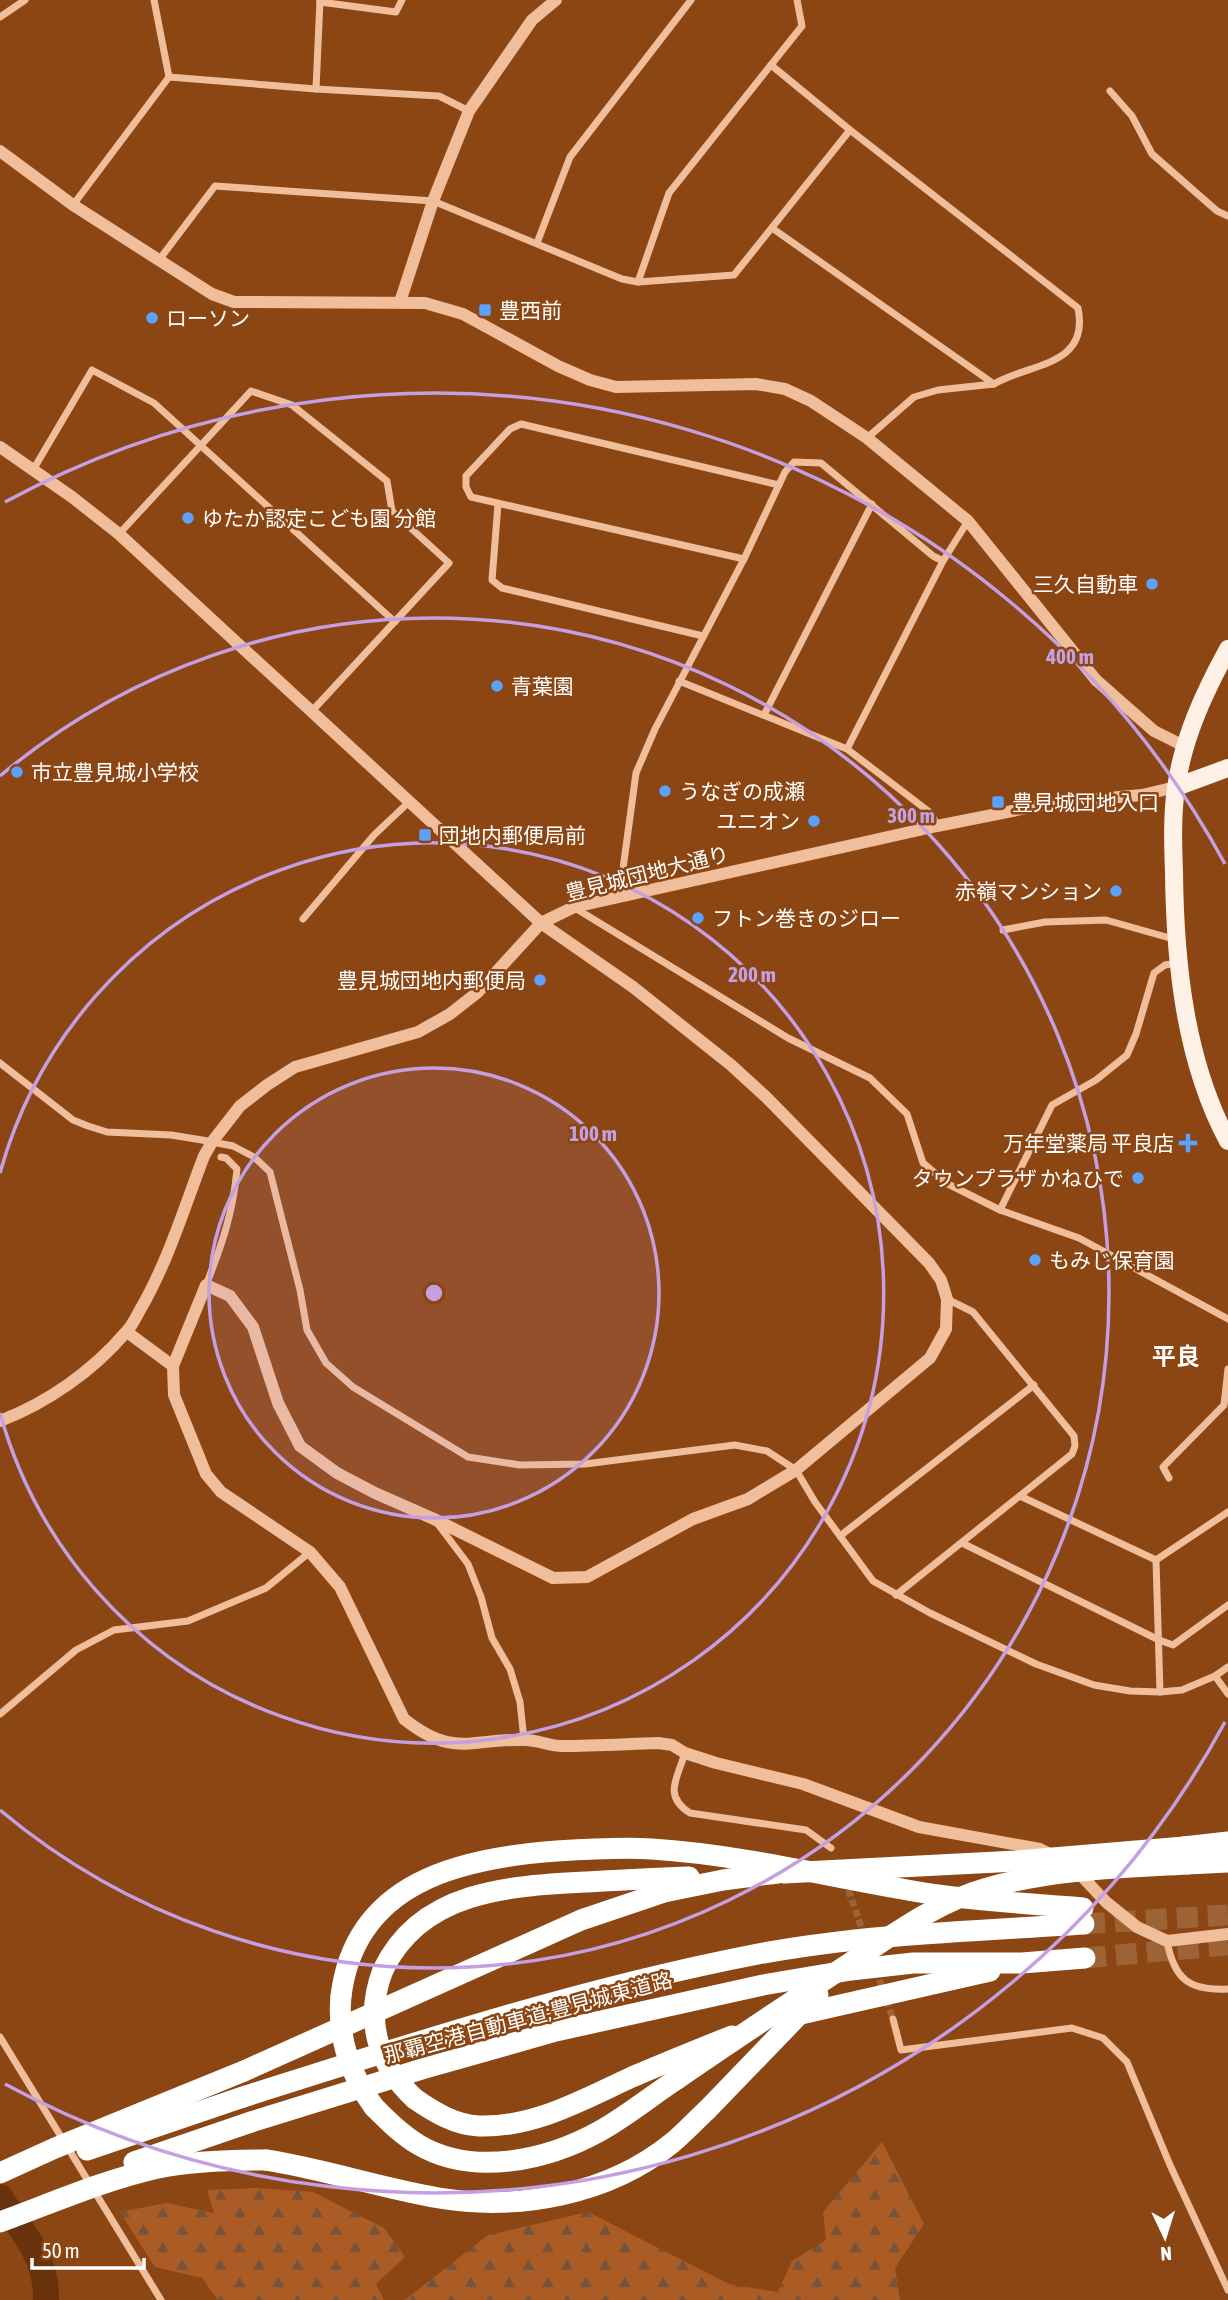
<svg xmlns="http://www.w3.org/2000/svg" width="1228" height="2300" font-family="'Asap Condensed','Noto Sans JP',sans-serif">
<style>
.forest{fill:url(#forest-firs)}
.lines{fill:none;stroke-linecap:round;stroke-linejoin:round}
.river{stroke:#68330c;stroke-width:26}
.minor-tunnel{stroke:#9d6236;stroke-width:7;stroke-dasharray:7 3.5;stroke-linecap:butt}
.motorway-tunnel{stroke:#9d6236;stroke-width:21;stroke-dasharray:21 10;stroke-linecap:butt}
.minor{stroke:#f0be9b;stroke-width:7}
.tertiary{stroke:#f0be9b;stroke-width:12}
.primary{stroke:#fff1e5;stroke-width:18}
.motorway{stroke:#fff;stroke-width:21}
.motorway-bridge{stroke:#fff;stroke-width:21}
.ring{fill:none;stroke:#c4a0e2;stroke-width:3.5}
.poi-dot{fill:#5ba2ff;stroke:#8c4613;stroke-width:2.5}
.labels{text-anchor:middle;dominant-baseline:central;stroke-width:5;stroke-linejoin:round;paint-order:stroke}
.poi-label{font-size:21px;fill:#fff;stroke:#8c4613;text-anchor:start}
.street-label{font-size:21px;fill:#fff;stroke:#8c4613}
.quarter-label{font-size:24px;font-weight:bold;fill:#fff;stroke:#8c4613}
.centre{fill:#c4a0e2;stroke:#8c4613;stroke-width:3.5}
.ring-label{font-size:21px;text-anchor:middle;font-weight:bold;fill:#c4a0e2;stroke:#8c4613;stroke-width:5;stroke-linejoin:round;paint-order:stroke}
</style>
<defs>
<pattern id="forest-firs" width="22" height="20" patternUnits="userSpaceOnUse" patternTransform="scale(1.75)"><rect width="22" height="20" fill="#ab5c25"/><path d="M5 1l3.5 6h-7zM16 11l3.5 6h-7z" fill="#77533a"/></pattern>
</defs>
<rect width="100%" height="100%" fill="#8c4613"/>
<g class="forest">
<polygon points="882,2142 924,2224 895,2268 900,2300 405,2300 488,2235 588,2212 729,2284 778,2292 792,2261 826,2240 823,2212"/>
<polygon points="257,2188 313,2192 384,2228 405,2257 376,2284 384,2300 218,2300 202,2278 155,2267 120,2212 166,2203 214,2213 207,2190"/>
</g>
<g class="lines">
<path class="river" d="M0,2197C22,2232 47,2256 46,2300"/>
<g class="minor-tunnel">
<polyline points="845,1880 864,1935"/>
<polyline points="876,1970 893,2019"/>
</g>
<g class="motorway-tunnel">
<polyline points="1084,1924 1228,1915"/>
<polyline points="1085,1958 1228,1945"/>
</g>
<g class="minor">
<polyline points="320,2 396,12 402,0"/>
<polyline points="0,17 25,0"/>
<path d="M771,65L850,130L1078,308C1090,367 1029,363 994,384"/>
<polyline points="169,77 316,89 439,96 469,111"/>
<polyline points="316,89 320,0"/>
<polyline points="1110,91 1132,116 1152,154 1217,211 1228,216"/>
<polyline points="73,205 169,77 154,0"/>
<polyline points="772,228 994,384 938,390 914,397 867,438"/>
<polyline points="537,243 570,157 691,0"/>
<polyline points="159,260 215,186 433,201 622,279 638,282 734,275 850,130"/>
<polyline points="638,282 669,193 802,26 797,0"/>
<polyline points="33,470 92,370 154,403 395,622"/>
<polyline points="498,504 492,580 502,588 703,636"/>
<polyline points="119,534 251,391 292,405 387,481 392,511 449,563 312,711"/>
<polyline points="744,559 471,497 466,487 466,476 510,429 521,424 779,485"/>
<polyline points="679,681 847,749 932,814 937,826"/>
<polyline points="764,715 872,504"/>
<polyline points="847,749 943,561 968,521"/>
<polyline points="619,898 636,773 655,729 744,559 785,472 794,462 821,463 933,556 943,561"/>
<polyline points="575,908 788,1038 870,1078 907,1114 923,1163 948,1184 1000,1210 1079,1238 1228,1319"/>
<polyline points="303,919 374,835 409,802"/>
<polyline points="1003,930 1045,922 1106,920 1177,940"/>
<polyline points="0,1063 73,1120 88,1126 107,1132 171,1135 202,1140 233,1146 254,1157 270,1172 300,1290 307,1330 326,1363 353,1387 468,1457 520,1465 585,1464 735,1445 767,1451 796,1470 815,1502 873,1581 930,1613 1036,1664 1094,1685 1130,1691 1160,1692 1182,1690 1215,1676 1228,1667"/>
<polyline points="1000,1210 1052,1105 1096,1080 1127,1055 1136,1034 1154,973 1165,965 1177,963"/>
<path d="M206,1285C222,1245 233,1213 237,1169L226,1158L221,1157"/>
<polyline points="1169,1478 1163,1467 1224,1405 1228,1369"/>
<polyline points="1020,1496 1156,1560"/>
<polyline points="437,1523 468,1564 481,1597 492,1638 510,1669 520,1702 524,1740"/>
<polyline points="840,1536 1034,1385"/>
<polyline points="962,1543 1159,1640 1173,1645 1228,1605"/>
<polyline points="896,1595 1072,1454 1075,1446 1074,1436 973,1312 947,1299"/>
<polyline points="1215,1676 1228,1694"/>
<polyline points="1160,1692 1156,1560 1228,1512"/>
<polyline points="0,1714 76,1650 114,1630 188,1621 266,1588 310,1552"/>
<path d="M685,1753C677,1779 663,1796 690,1813L806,1830L831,1848"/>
<path d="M1167,1941C1174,1979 1189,1991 1228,1989"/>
<polyline points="893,2019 901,2050 1072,2028 1103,2038 1127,2062 1170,2165 1228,2290"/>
<polyline points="0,2037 161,2300"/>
</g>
<g class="tertiary">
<polyline points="0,151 73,205 212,294 234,302 425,303 463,314 558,366 590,380 616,387 756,384 785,389 811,401 867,438 968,521 1096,680 1154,731 1186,747"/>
<polyline points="400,302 433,201 469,111 532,20 556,0"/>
<polyline points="0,447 72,497 119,534 541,923 633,987 731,1065 766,1097 929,1263 941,1280 947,1299 946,1329 930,1358 796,1470 748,1499 693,1519 587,1577 553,1578 434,1519 375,1493 337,1473 300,1446 278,1403 253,1327 230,1296 206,1285 173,1366"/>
<path d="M127,1332L173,1366L174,1395L206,1474L221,1492L310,1552L340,1587L404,1719C455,1759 469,1738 525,1740C537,1740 550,1746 562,1746C594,1746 626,1744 658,1743L672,1745L685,1753L716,1763L803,1784L919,1827L1040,1849L1052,1855"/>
<path d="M0,1421C47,1403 93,1371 126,1332C132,1326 136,1317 140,1310C168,1262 184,1208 204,1156L212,1142L240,1106L267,1085L295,1067L418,1032L450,1014L478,992L541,923L574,907L937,826L1052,803L1142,795L1176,787"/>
<polyline points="1076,1870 1106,1902 1137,1927 1167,1941 1228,1934"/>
</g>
<g class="primary">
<path d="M1228,649C1204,693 1183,738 1176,788C1172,816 1173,844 1174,873C1175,963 1185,1061 1228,1141"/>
<polyline points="1176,787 1228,768"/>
</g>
<g class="motorway">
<polyline points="1184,1847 1228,1842"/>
<polyline points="1187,1864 1228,1862"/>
<path d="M383,1970C421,1890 510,1886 587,1882C621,1880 655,1878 689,1877"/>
<path d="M341,1996C355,1882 460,1858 557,1851C588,1849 621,1847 652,1849C744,1855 834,1878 925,1893C977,1901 1030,1904 1083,1908"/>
<polyline points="792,2016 990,1971"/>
<polyline points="244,2071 581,1920 664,1892 723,1880 778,1873"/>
<path d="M243,2097C413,2043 582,1988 758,1954C865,1934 975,1931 1084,1924"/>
<path d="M415,2099C434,2112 455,2125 479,2126C534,2128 584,2099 632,2077C665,2063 699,2049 732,2036"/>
<path d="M374,2107C388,2121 402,2135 419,2145C474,2177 548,2160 600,2131C627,2116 651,2096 677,2079"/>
<polyline points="251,2122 422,2069 556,2031 763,1985 851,1970 913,1963 1022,1963 1085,1958"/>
<path d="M266,2160C324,2169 380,2188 439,2198C518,2211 608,2195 672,2143C684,2133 695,2121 707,2110"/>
</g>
<g class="motorway-bridge">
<polyline points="784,1873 1016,1861 1184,1847"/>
<path d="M383,1970C364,2019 377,2064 415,2099"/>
<path d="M341,1996C337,2037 350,2074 374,2107"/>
<path d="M677,2079C732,2041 788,2004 844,1967C890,1937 934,1903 987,1888C1053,1869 1120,1868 1187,1864"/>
<polyline points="707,2110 818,1995"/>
<polyline points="87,2150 243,2097"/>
<polyline points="134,2162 251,2122"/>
<polyline points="0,2173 55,2148 244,2071"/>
<path d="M0,2222C52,2203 104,2180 158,2168C193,2161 230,2160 266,2160"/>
</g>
</g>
<circle cx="434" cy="1293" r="225" fill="#c4a0e2" fill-opacity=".12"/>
<g class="ring">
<circle cx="434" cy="1293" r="225"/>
<path d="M0 1173A450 450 0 1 1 0 1413"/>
<path d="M0 776A675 675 0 1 1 0 1810"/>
<path d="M1225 1722A900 900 0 0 1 5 2084M5 502A900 900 0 0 1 1225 864"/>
</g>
<g class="poi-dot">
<rect x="478" y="303" width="14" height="14" rx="3.5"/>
<circle cx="152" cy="318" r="7"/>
<circle cx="188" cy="518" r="7"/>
<circle cx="1152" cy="584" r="7"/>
<circle cx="497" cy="686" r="7"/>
<circle cx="17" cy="772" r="7"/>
<circle cx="665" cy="791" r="7"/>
<rect x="991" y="795" width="14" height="14" rx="3.5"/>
<circle cx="814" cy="821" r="7"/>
<rect x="418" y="828" width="14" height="14" rx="3.5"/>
<circle cx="1116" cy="891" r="7"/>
<circle cx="698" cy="918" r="7"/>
<circle cx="540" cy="980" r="7"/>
<path d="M1184.5 1132.5h7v7h7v7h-7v7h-7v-7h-7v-7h7z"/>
<circle cx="1138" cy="1178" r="7"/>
<circle cx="1035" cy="1260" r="7"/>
</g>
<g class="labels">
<g class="poi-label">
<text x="499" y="310">豊西前</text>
<text x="166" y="318">ローソン</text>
<text x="202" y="518">ゆたか認定こども園 分館</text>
<text x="1138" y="584" text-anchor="end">三久自動車</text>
<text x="511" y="686">青葉園</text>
<text x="31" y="772">市立豊見城小学校</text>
<text x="679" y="791">うなぎの成瀬</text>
<text x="1012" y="802">豊見城団地入口</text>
<text x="800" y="821" text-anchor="end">ユニオン</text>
<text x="439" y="835">団地内郵便局前</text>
<text x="1102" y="891" text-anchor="end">赤嶺マンション</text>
<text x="712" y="918">フトン巻きのジロー</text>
<text x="526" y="980" text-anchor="end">豊見城団地内郵便局</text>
<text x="1174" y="1143" text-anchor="end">万年堂薬局 平良店</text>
<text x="1124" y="1178" text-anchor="end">タウンプラザ かねひで</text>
<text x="1049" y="1260">もみじ保育園</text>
</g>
<g class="street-label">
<text transform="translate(647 873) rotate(-14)">豊見城団地大通り</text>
<text transform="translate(528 2017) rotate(-15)">那覇空港自動車道;豊見城東道路</text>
</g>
<g class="quarter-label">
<text x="1176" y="1356">平良</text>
</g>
</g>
<circle cx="434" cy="1293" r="10" class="centre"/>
<g class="ring-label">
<text x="1070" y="664">400 m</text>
<text x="911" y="823">300 m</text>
<text x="752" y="982">200 m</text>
<text x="593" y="1141">100 m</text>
</g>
<g transform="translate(1165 2237) rotate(176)" stroke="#8c4613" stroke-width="5" paint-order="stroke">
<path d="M0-5L12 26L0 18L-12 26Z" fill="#ffffff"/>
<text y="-10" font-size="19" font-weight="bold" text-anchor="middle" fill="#ffffff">N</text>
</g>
<path d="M32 2258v10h112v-10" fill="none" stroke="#ffffff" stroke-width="3.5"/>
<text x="42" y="2258" font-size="21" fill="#ffffff" stroke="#8c4613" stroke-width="5" paint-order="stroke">50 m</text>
</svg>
